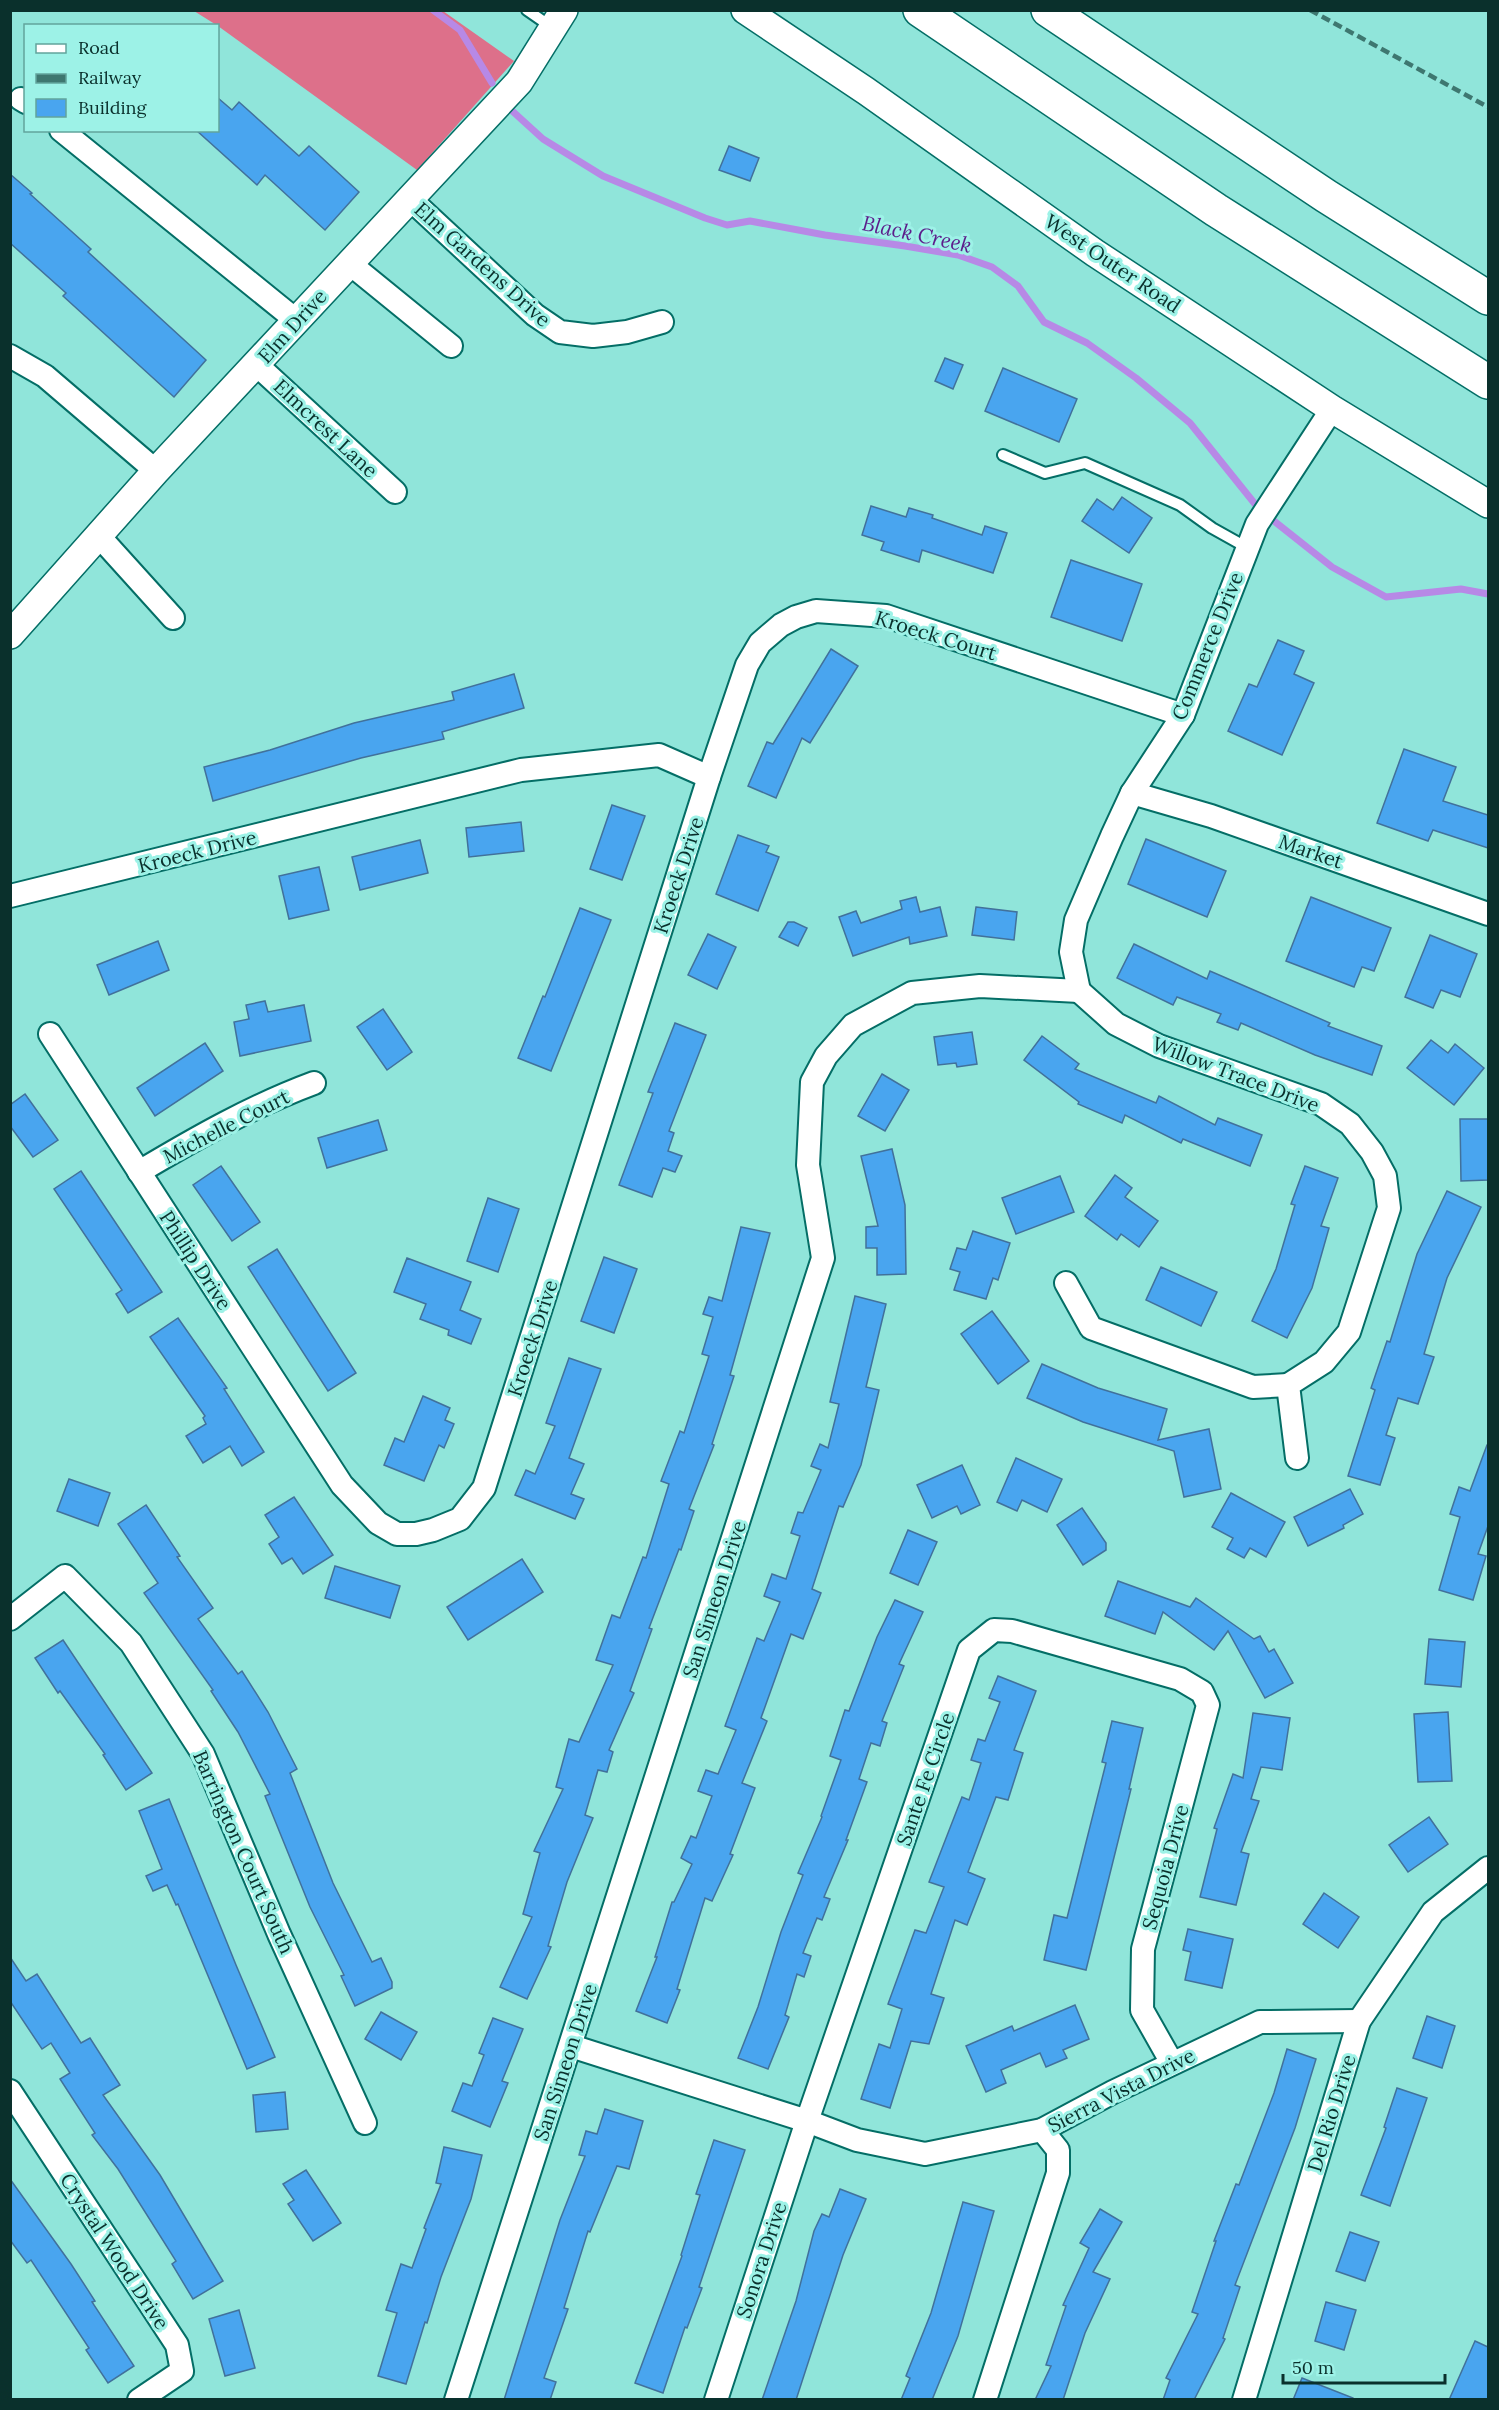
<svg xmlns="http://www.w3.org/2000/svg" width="1499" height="2410" font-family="Lora,serif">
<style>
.forest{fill:#dd708a}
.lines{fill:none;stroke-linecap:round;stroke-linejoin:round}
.stream{stroke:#b789e6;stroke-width:7}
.building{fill:#49a5ef;stroke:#41719b;stroke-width:1.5}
.service-casing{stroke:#046e66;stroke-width:14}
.minor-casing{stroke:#046e66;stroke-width:26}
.tertiary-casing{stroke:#046e66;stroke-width:30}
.motorway-casing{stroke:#046e66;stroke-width:36}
.service{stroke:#fff;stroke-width:10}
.minor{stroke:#fff;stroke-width:22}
.tertiary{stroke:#fff;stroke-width:27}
.motorway{stroke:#fff;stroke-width:33}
.rail{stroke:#3e7770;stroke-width:4.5;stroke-dasharray:9 4.5;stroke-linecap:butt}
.labels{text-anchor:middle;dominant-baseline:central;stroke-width:6;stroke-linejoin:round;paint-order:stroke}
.street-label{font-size:20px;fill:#0a302c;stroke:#9df2e7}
.water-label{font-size:21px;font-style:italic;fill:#5c1d8a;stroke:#9df2e7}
</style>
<rect width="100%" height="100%" fill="#90e5da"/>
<polygon class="forest" points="194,11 443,11 514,61 417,170 218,26"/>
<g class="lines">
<g class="stream">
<polyline points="433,10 460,30 492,83"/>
<polyline points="509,108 543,139 603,176 705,218 727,225 750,221 825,235 905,246 958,255 992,267 1018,286 1044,322 1087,343 1136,378 1190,423 1255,504"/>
<polyline points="1274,521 1332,567 1386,597 1461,589 1488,594"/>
</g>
</g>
<g class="building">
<polygon points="218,98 232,110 239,102 299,156 309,146 359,192 325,230 265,175 257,185 196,130 218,130"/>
<polygon points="729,146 759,158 750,181 719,170"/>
<polygon points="10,174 32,193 30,194 91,249 88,252 206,360 174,397 63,296 66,293 10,243"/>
<polygon points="945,358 963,365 953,389 935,381"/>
<polygon points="1003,368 1077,399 1059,442 985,411"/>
<polygon points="1122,497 1152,518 1129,553 1082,521 1097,499 1113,510"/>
<polygon points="871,506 906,517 909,508 933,515 932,518 982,535 985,526 1007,533 993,573 922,550 919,562 881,550 884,542 862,535"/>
<polygon points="1071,560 1142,584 1122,641 1051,617"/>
<polygon points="1278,640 1304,651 1294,674 1314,683 1282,755 1228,731 1249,684 1257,687"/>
<polygon points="831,649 858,666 810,743 802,738 776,798 748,786 767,742 773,744"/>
<polygon points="514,674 524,708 442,732 444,739 361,758 213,801 204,767 270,750 354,723 454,700 452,692"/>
<polygon points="1404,749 1456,767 1443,801 1488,815 1488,848 1433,830 1428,841 1377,823"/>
<polygon points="612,805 645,816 622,880 590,869"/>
<polygon points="521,822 524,851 469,857 466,828"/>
<polygon points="738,835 769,846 766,852 779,857 758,911 716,894"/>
<polygon points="1146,839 1226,871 1207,917 1128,884"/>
<polygon points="420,840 428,873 360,890 352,857"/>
<polygon points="319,867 329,910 289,919 279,876"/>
<polygon points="916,897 920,912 940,907 947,936 910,944 909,937 853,956 839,917 856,911 861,923 902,909 900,901"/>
<polygon points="1311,897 1391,928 1374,971 1362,967 1354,987 1286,961"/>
<polygon points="976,907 1017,912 1014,940 972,935"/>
<polygon points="580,908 611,920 551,1071 518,1058 543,996 545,997"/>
<polygon points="788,922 794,922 807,928 798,946 779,937"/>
<polygon points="708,934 736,947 717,989 688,975"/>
<polygon points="1430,935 1477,954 1460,997 1441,990 1433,1008 1405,997"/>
<polygon points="158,941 169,970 109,995 97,965"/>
<polygon points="1134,944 1207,979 1210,971 1330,1023 1328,1026 1382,1046 1372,1075 1315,1055 1241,1023 1238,1030 1217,1022 1221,1014 1177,997 1173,1005 1117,978"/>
<polygon points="265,1001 268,1012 304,1005 311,1041 240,1056 234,1022 249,1019 246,1005"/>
<polygon points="383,1009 412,1052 387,1070 357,1027"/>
<polygon points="675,1023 706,1035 669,1131 674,1133 668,1151 682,1156 675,1172 663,1168 652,1197 619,1185 653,1093 648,1092"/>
<polygon points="972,1032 977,1064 957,1067 956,1063 938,1065 934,1037"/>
<polygon points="1042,1036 1079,1064 1075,1069 1156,1103 1159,1096 1215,1125 1218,1118 1262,1135 1250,1166 1183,1139 1181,1143 1125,1115 1122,1123 1078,1104 1079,1102 1024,1060"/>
<polygon points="1431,1040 1448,1053 1455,1044 1484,1068 1454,1105 1407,1068"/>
<polygon points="205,1043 223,1071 155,1116 137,1088"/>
<polygon points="882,1074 909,1090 885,1131 858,1116"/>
<polygon points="25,1094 58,1140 33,1157 10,1126 10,1105"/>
<polygon points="1460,1119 1488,1119 1488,1180 1461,1181"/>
<polygon points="378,1120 387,1150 327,1168 318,1138"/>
<polygon points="892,1149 905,1205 906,1274 877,1275 877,1248 866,1248 866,1227 878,1226 861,1156"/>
<polygon points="221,1166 260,1222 232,1241 193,1185"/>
<polygon points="1305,1166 1338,1178 1321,1226 1329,1228 1312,1288 1287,1338 1252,1321 1276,1269 1295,1205 1291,1204"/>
<polygon points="81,1171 162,1292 128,1313 116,1294 122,1290 54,1189"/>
<polygon points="1115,1175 1132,1188 1125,1197 1158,1221 1139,1247 1121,1234 1117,1240 1085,1216"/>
<polygon points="1060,1176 1074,1212 1016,1234 1002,1198"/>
<polygon points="1447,1191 1481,1207 1447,1278 1424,1354 1434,1357 1418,1404 1398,1398 1386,1435 1395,1438 1380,1485 1348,1476 1375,1390 1371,1388 1387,1341 1390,1342 1417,1254"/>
<polygon points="488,1198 519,1209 498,1272 467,1261"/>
<polygon points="741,1227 770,1233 730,1375 734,1376 712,1444 714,1445 689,1509 694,1511 681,1550 679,1549 649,1628 652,1629 630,1691 634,1693 609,1750 613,1752 607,1772 598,1770 585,1815 593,1818 567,1882 548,1946 551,1947 527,1999 500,1987 532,1917 523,1914 540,1853 534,1851 563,1789 556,1787 569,1739 579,1742 613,1665 596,1660 612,1615 620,1618 643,1557 646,1558 669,1484 661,1481 680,1431 684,1433 709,1356 702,1354 713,1317 703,1314 709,1297 722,1301"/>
<polygon points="973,1231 1010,1243 998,1280 993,1278 986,1299 954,1290 960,1272 950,1269 957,1248 966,1250"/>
<polygon points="277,1249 356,1373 328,1391 248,1267"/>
<polygon points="604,1257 637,1269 614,1333 581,1321"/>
<polygon points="407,1258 471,1282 460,1310 481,1319 471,1344 448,1335 449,1330 420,1319 426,1304 394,1292"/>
<polygon points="1161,1267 1217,1292 1201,1326 1146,1300"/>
<polygon points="855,1296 886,1304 866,1387 879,1390 861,1465 843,1507 839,1506 812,1589 821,1593 803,1639 791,1634 761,1718 767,1721 742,1783 755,1788 730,1854 733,1855 712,1901 705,1898 677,1989 680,1990 667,2023 636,2011 657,1957 655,1957 672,1902 674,1902 692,1864 681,1858 691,1836 696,1838 712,1796 698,1791 706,1770 718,1774 736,1730 725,1726 757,1638 764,1641 780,1602 764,1596 772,1574 786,1579 800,1536 791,1533 798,1512 803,1513 821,1470 811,1466 820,1444 828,1448 839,1404 830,1402"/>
<polygon points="992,1311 1029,1361 998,1384 961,1334"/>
<polygon points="178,1318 227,1388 224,1389 264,1452 242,1466 230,1446 203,1463 186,1436 206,1424 203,1418 205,1416 150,1337"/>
<polygon points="569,1358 601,1369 569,1458 584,1464 571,1494 584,1499 575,1519 515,1495 526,1470 535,1474 555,1426 546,1423"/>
<polygon points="1042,1364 1098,1388 1167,1409 1158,1440 1209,1429 1221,1489 1184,1497 1174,1451 1083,1422 1027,1398"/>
<polygon points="423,1396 450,1408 445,1420 454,1424 444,1448 439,1445 424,1481 384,1465 395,1438 404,1442"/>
<polygon points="1487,1445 1488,1445 1488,1526 1478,1554 1486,1556 1473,1600 1439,1590 1460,1517 1450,1514 1459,1487 1470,1491"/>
<polygon points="1016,1458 1062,1479 1047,1512 1022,1500 1017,1511 997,1502"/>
<polygon points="962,1465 980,1505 961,1514 957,1506 932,1518 917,1485"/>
<polygon points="69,1479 110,1493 98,1526 57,1511"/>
<polygon points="1350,1489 1363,1514 1343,1525 1344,1528 1308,1546 1294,1517"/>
<polygon points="1231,1493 1285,1522 1266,1557 1250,1548 1244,1558 1227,1549 1233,1538 1212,1527"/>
<polygon points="294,1497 333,1555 303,1574 292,1558 282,1564 269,1544 279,1537 265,1515"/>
<polygon points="146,1505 180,1556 177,1557 213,1608 198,1619 238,1674 242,1671 268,1712 297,1769 290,1773 333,1883 372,1962 381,1958 392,1982 392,1988 355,2006 341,1976 344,1975 310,1907 265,1796 270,1794 238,1732 211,1691 213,1690 144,1593 158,1583 118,1524"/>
<polygon points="1082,1508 1106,1543 1106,1550 1083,1565 1057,1525"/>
<polygon points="908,1530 937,1542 918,1585 890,1573"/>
<polygon points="522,1559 543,1592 468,1640 447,1607"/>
<polygon points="335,1566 400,1586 390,1618 325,1598"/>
<polygon points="1118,1581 1190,1607 1196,1598 1254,1639 1260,1636 1269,1652 1274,1649 1293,1683 1265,1698 1228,1631 1214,1650 1163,1612 1155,1634 1105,1616"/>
<polygon points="895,1600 923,1612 899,1664 904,1666 882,1721 887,1723 880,1746 871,1743 859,1779 867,1782 846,1840 848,1840 824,1897 830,1899 822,1920 817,1918 803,1953 811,1956 804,1977 797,1974 785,2015 789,2017 768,2069 738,2058 758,2007 781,1932 803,1875 798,1873 822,1817 821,1816 841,1760 830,1756 845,1710 849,1711 877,1637"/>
<polygon points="1429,1639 1465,1642 1461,1687 1425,1684"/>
<polygon points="63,1640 152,1773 126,1790 103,1755 105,1754 60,1691 58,1693 35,1658"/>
<polygon points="998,1676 1036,1691 1014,1750 1023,1753 1008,1800 996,1797 968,1872 985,1879 967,1925 955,1920 931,1994 944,1998 929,2044 911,2041 890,2108 861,2099 879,2044 890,2048 902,2009 888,2004 915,1930 926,1933 944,1887 929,1882 962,1797 969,1800 981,1763 971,1760 978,1739 985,1741 1000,1702 989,1698"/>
<polygon points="1448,1712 1452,1781 1418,1782 1414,1714"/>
<polygon points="1253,1713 1290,1718 1282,1770 1261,1767 1251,1799 1259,1801 1241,1852 1249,1854 1236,1905 1200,1897 1217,1829 1214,1828 1233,1774 1243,1778"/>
<polygon points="1112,1721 1143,1728 1129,1789 1131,1789 1086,1970 1044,1960 1054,1915 1067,1918 1106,1763 1102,1762"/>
<polygon points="169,1799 236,1965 275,2057 247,2069 178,1904 176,1905 167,1885 153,1891 146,1876 162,1869 139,1811"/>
<polygon points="1429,1817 1448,1844 1408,1872 1389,1845"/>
<polygon points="1324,1893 1359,1917 1338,1948 1303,1924"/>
<polygon points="1188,1929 1233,1939 1222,1988 1185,1980 1191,1952 1183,1950"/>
<polygon points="10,1957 26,1981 37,1974 81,2043 90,2038 120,2085 103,2095 160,2175 223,2281 193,2299 172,2264 176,2261 118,2169 92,2135 95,2133 60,2079 70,2073 51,2043 42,2049 10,2001"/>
<polygon points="1075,2005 1089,2039 1063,2050 1067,2058 1046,2067 1040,2053 1001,2070 1006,2083 986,2092 966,2046 1012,2026 1014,2031"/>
<polygon points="381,2012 417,2032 401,2060 365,2039"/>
<polygon points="1427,2016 1455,2026 1442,2068 1413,2058"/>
<polygon points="493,2018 523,2029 502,2081 508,2083 490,2127 452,2111 463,2083 472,2086 484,2055 479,2053"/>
<polygon points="1287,2049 1316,2059 1295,2128 1235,2285 1240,2287 1223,2338 1225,2339 1194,2400 1163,2400 1170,2380 1166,2378 1198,2314 1192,2312 1216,2241 1214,2241 1236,2184 1239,2185 1274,2093"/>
<polygon points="1397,2088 1427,2098 1390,2206 1361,2195 1386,2128 1384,2127"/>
<polygon points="285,2092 288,2129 256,2132 253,2095"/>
<polygon points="605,2109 643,2121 629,2169 617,2166 590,2232 588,2231 564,2308 568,2309 544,2378 556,2382 550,2400 504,2400 560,2220 585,2156 579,2155 586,2131 597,2134"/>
<polygon points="714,2140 745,2150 699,2287 702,2288 687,2328 685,2327 663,2393 635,2383 682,2256 681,2255 700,2195 696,2194"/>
<polygon points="444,2147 482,2155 471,2199 441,2277 427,2323 425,2322 406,2384 378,2376 397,2313 386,2310 401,2264 412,2268 426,2229 424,2228 441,2184 436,2183"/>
<polygon points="306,2170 341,2223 313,2241 288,2204 294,2200 283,2184"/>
<polygon points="10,2179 71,2264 95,2301 92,2302 134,2366 108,2383 86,2350 89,2348 31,2260 27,2263 10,2240"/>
<polygon points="840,2189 866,2199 843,2255 796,2400 762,2400 796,2301 814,2231 822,2214 829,2217"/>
<polygon points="963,2202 994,2211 958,2336 932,2400 901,2400 910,2378 906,2376 931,2313"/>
<polygon points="1100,2209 1122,2222 1093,2272 1110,2279 1085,2333 1063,2400 1035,2400 1051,2366 1046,2365 1066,2306 1063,2305 1089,2248 1080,2243"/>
<polygon points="1350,2232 1379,2242 1365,2281 1336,2271"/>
<polygon points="1326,2302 1356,2310 1344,2350 1315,2341"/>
<polygon points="239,2310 255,2368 225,2376 209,2319"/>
<polygon points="1475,2341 1488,2347 1488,2400 1449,2400"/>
<polygon points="1302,2378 1353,2398 1353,2400 1293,2400"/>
</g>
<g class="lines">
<defs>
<g id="service">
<polyline points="527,10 553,28"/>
<polyline points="1003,455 1045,473 1085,463 1180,505 1212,528 1246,547"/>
</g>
<g id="minor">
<polyline points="21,99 26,102"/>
<polyline points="61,130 297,321"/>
<polyline points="409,198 535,315 560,332 593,336 627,332 662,322"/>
<polyline points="349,263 451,346"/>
<polyline points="10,356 45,376 156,471"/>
<polyline points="257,365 395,492"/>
<polyline points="98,535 173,618"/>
<polyline points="1132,793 1211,816 1488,914"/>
<polyline points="10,896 521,770 659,755 709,777"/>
<polyline points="1079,991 1116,1024 1159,1046 1321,1104 1350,1124 1372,1152 1385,1176 1389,1208 1349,1332 1324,1362 1288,1385 1297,1458"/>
<polyline points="1079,991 1071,952 1076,920 1112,836 1132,793 1183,715 1257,524 1332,409"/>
<polyline points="50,1034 342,1485 378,1523 397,1534 416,1534 433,1530 460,1519 484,1488 709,777 747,665 760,643 781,625 796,617 816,611 886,616 1183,715"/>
<path d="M139,1172C196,1138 252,1106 314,1083"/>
<polyline points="1066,1283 1091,1328 1253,1387 1288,1385"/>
<polyline points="10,1619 65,1576 131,1643 203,1754 279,1934 365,2123"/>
<polyline points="571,2046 807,2121 857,2140 925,2154 1042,2130 1113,2092 1260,2022 1359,2021"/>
<polyline points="10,2091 177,2345 182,2371 139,2400"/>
<polyline points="456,2400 823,1258 808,1165 812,1082 826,1056 853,1025 912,993 980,986 1079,991"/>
<polyline points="716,2400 807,2121 969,1650 994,1630 1012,1631 1180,1679 1202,1692 1208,1705 1143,1949 1142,2010 1172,2063"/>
<polyline points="985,2400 1058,2173 1058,2150 1042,2130"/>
<polyline points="1244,2400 1359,2021 1433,1912 1488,1868"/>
</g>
<g id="tertiary">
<polyline points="745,10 866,91 1095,253 1332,409 1488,504"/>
<polyline points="10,635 156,471 519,82 564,10"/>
</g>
<g id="motorway">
<polyline points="920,10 1216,210 1488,382"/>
<polyline points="1048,10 1326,196 1488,298"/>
</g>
</defs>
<use href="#service" class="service-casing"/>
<use href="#minor" class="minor-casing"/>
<use href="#tertiary" class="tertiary-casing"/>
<use href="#motorway" class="motorway-casing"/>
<use href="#service" class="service"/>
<use href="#minor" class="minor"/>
<use href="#tertiary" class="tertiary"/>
<use href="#motorway" class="motorway"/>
<polyline class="rail" points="1310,10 1488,107"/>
</g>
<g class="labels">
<g class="street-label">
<text transform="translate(1113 263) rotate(34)">West Outer Road</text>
<text transform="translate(483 264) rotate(42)">Elm Gardens Drive</text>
<text transform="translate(292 326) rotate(-48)">Elm Drive</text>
<text transform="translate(326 428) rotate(43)">Elmcrest Lane</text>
<text transform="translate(936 635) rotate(17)">Kroeck Court</text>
<text transform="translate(1207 646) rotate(-68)">Commerce Drive</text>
<text transform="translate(197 851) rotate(-14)">Kroeck Drive</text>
<text transform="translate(1311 851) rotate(19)">Market</text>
<text transform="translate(678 875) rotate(-72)">Kroeck Drive</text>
<text transform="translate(1236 1074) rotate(21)">Willow Trace Drive</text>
<text transform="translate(226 1126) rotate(-27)">Michelle Court</text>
<text transform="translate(196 1260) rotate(57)">Phillip Drive</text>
<text transform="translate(532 1338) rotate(-72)">Kroeck Drive</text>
<text transform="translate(714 1599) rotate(-72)">San Simeon Drive</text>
<text transform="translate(925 1779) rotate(-71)">Sante Fe Circle</text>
<text transform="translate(244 1852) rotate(66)">Barrington Court South</text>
<text transform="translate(1165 1867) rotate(-75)">Sequoia Drive</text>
<text transform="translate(565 2062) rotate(-72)">San Simeon Drive</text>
<text transform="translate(1121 2090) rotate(-27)">Sierra Vista Drive</text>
<text transform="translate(1331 2113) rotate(-73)">Del Rio Drive</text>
<text transform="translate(115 2251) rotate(57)">Crystal Wood Drive</text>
<text transform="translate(761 2260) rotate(-72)">Sonora Drive</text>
</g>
<g class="water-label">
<text transform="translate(917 234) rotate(12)">Black Creek</text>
</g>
</g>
<rect width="1499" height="2410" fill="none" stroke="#0a302c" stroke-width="24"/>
<rect x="24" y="24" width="195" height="108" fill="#9df2e7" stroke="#62a49c" stroke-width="1.5"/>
<rect x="36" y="44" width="30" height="9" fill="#ffffff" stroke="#62a49c" stroke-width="1.5"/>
<text x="78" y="54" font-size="18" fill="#0a302c">Road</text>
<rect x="36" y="74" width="30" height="9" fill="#3e7770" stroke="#62a49c" stroke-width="1.5"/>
<text x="78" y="84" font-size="18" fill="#0a302c">Railway</text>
<rect x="36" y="99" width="30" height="18" fill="#49a5ef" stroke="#62a49c" stroke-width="1.5"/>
<text x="78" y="114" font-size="18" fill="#0a302c">Building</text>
<path d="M1283 2374v9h162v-9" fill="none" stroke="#0a302c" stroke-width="3"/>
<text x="1292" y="2374" font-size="18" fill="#0a302c" stroke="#9df2e7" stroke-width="4.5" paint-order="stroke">50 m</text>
</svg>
